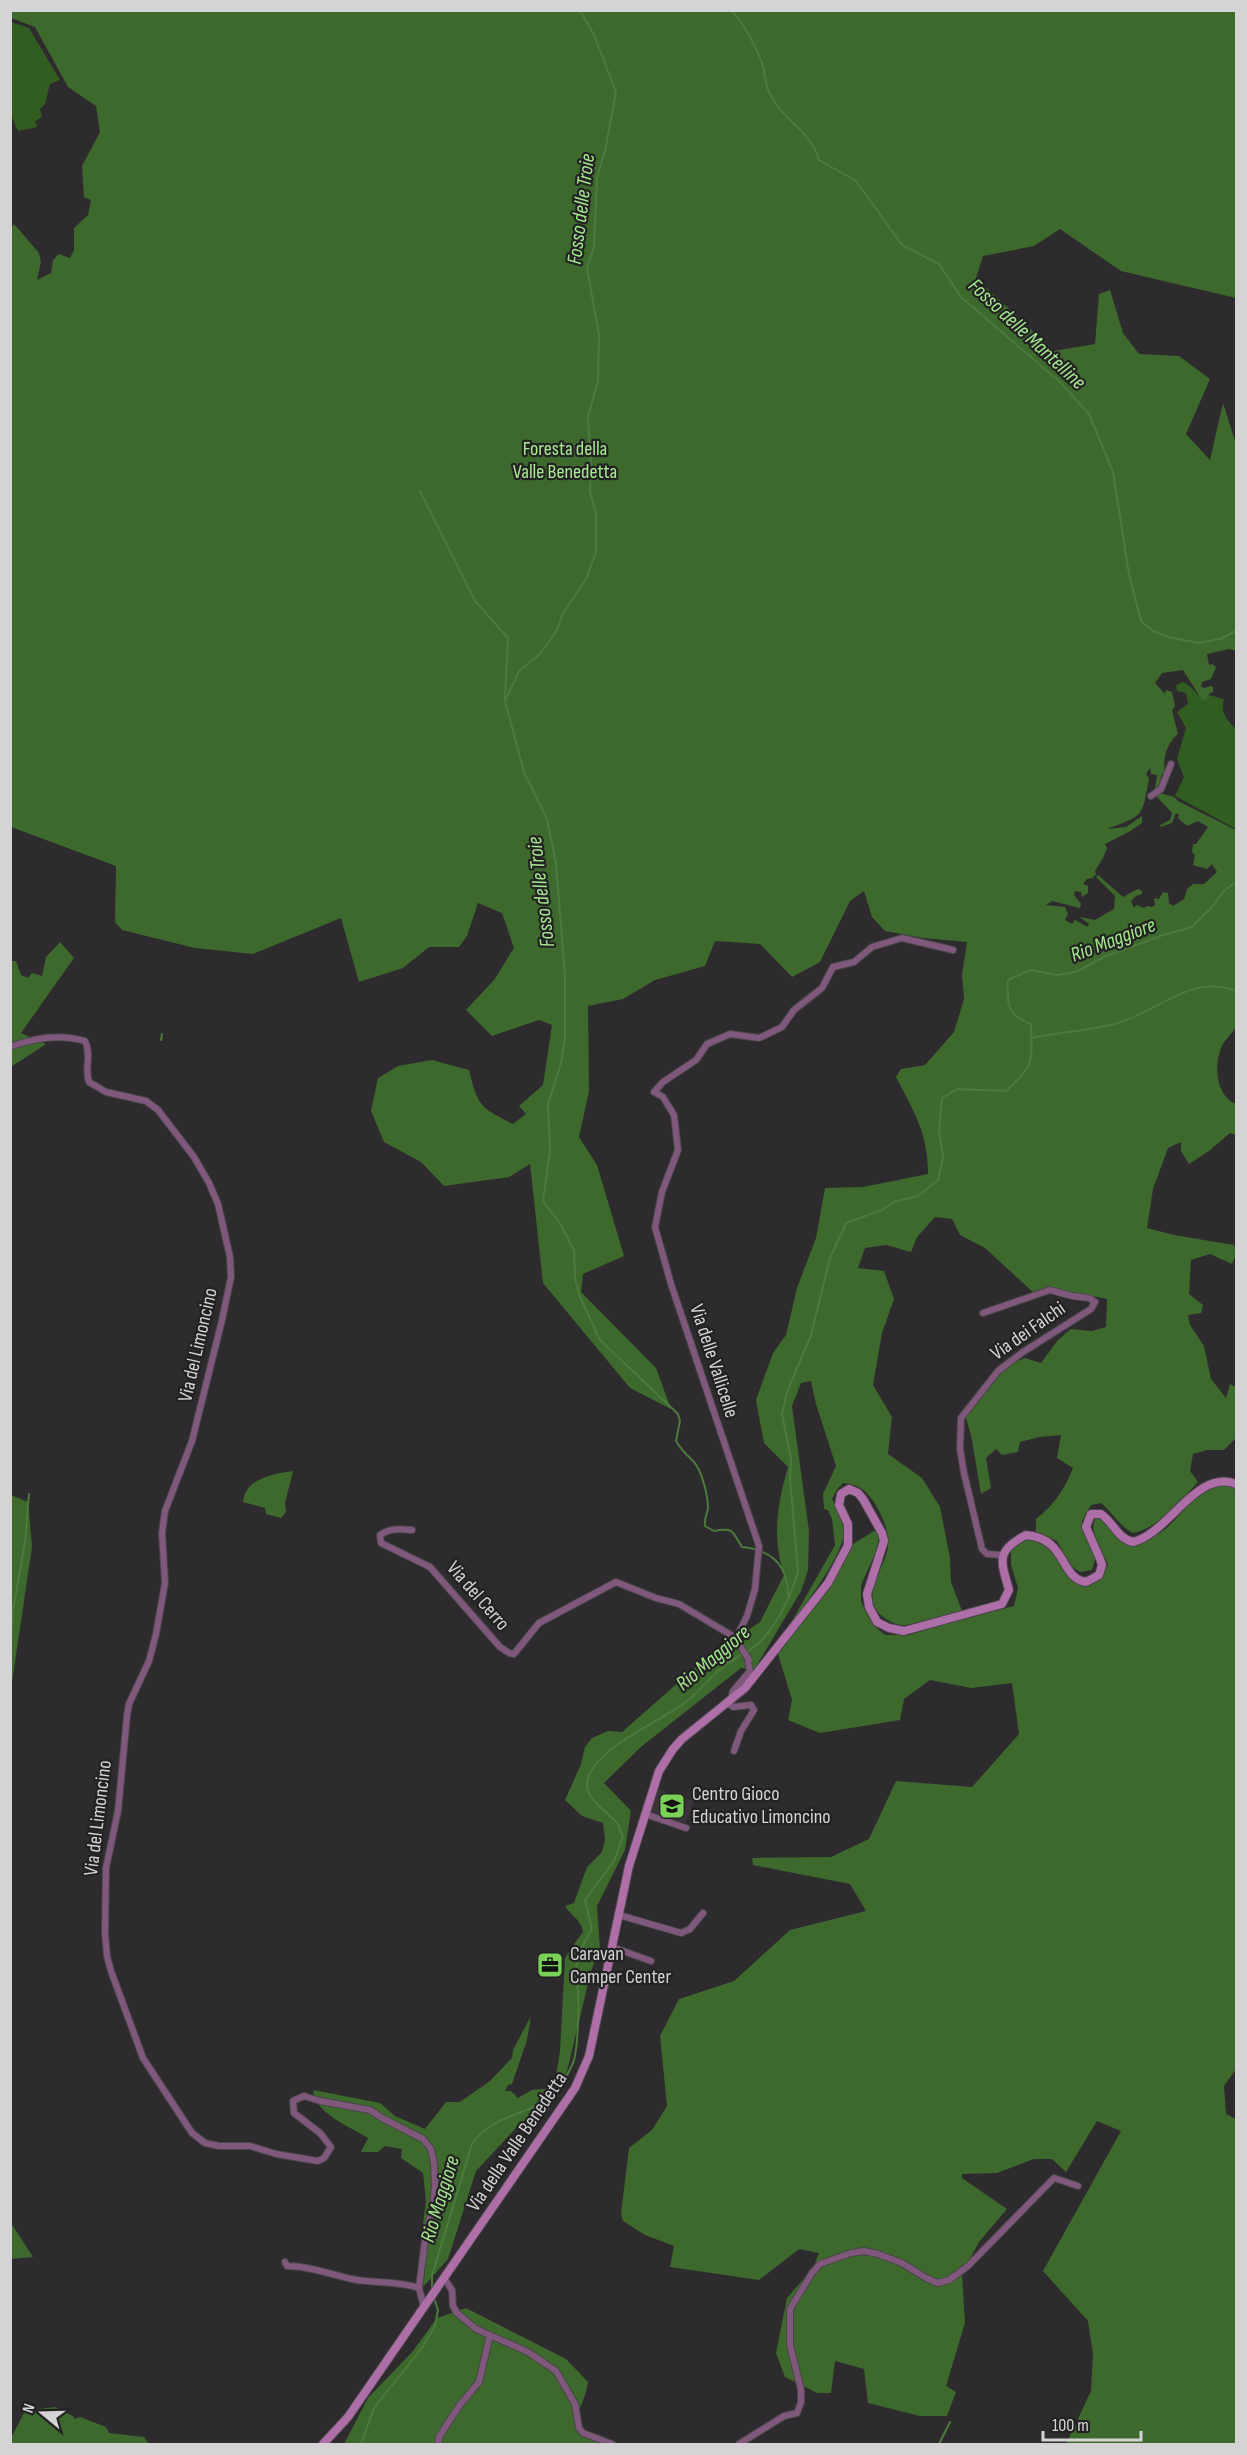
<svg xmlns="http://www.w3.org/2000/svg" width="1247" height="2455" font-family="'Sofia Sans Condensed',sans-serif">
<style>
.built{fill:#3a3339}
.green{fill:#315d20}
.forest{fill:#3d6a2c}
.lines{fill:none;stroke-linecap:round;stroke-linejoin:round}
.stream{stroke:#4d7a3c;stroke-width:2}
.street-casing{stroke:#484648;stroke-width:8}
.secondary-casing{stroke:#484648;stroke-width:10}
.street{stroke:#7f587c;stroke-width:6}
.secondary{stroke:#ae6fa9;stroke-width:8}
.street-bridge-casing{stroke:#484648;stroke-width:8;stroke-linecap:butt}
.street-bridge{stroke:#7f587c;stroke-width:6}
.labels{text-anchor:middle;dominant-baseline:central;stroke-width:4.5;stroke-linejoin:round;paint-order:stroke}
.park-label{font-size:20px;fill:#a9eb92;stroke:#232223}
.street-label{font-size:20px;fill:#d5d3d5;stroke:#232223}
.poi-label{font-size:20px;fill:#d5d3d5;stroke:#232223;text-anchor:start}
.water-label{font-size:21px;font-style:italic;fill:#a5e78e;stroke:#232223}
</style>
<rect width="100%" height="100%" fill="#2d2b2d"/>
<polygon class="built" points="657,1789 694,1801 686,1823 650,1812"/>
<g class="green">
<polygon points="11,22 29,28 60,80 50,84 45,104 40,109 42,117 35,121 37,127 18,131 12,117 11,118"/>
<path d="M1183,682C1193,686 1195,694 1203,699L1209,695L1224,699C1220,712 1226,719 1235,728L1236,829L1175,796L1184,777L1177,759L1186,728L1177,712L1188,704L1186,693L1177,691L1176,685Z"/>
</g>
<g class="forest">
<path d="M11,10L1236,11V298L1121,271L1060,229L1034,246L983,256L976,278L1054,351L1095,344L1099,294L1110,290L1123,333L1139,354L1179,356L1210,379L1186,434L1210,460L1223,403L1236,444V651L1229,649L1207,654L1209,665L1212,664L1216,667L1211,679L1202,682L1201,687L1205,688L1210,686L1213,687V692L1209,694L1206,700H1202L1183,670L1162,673L1155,683L1165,694L1166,690L1172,692L1175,706L1172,710L1178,734C1168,742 1162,758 1165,771L1161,776L1160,788H1155L1157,775L1151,774L1150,768L1146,774L1149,778C1142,818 1144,815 1107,829L1126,827L1142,816V823L1129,832L1105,844L1107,848L1103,858L1095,871L1096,874L1093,878L1087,879L1083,884L1088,886V893L1082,897L1081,892L1075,891L1074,895L1081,904L1080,908L1052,901L1046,905L1065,907L1068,914L1065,920L1072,924L1075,920L1088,927L1089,924L1080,917L1095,920L1114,909L1115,896L1096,877L1098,875L1123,897L1138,889L1142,891V894L1136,896L1131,901L1134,908L1136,905L1144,908L1147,906L1152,907L1155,905L1154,898L1159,899L1163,892L1168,893L1169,903L1173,906L1184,899L1187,889L1193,884H1204L1217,872L1212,864L1207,869L1193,865L1195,855L1192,852L1193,844H1196L1208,827L1198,821L1187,826L1178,818L1179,815L1176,813L1172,823L1161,827L1160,825L1170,820L1172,813L1157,797L1159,793L1174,797L1178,801L1236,830V1027C1232,1033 1225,1040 1222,1046C1213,1064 1216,1096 1236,1104V1135L1230,1133L1209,1151L1189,1164L1181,1151V1142L1168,1148L1153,1189L1147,1228L1174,1235L1234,1245L1236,1254L1232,1264L1210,1254L1191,1260L1189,1294L1203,1305L1201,1313L1188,1315L1190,1325L1204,1346L1211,1379L1226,1398L1230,1384L1236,1387V1438L1224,1450H1207L1193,1454L1190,1471L1198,1482C1180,1501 1160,1527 1133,1533C1119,1526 1113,1513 1101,1503L1091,1505L1082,1521L1088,1541L1096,1556L1092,1570L1080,1572L1071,1566L1057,1541L1036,1532V1519C1055,1504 1064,1490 1073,1468L1057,1458L1061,1435L1039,1437L1020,1442L1018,1452L1002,1455L996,1449L986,1458L991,1488L981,1494L971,1435L964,1412L1002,1367L1025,1358L1041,1363L1058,1340L1071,1329L1092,1331L1106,1327L1107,1299L1054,1289L1034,1293L985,1248L960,1235L952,1219L935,1217L917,1237L911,1252L886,1245L865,1248L858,1268L884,1271L894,1299L882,1333L873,1385L892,1417L888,1454L922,1478L940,1507L950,1558L951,1582L962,1611C947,1615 917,1625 903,1625C896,1625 888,1621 882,1616C859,1598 884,1569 888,1548C890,1533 883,1517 875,1504C867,1491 859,1484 843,1483L837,1489L832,1499C837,1509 843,1519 844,1530C846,1552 802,1609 788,1628L835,1545L832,1519L828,1510L824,1509L823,1494L836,1466L816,1404L811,1381L801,1383L792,1406L809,1531L808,1570L801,1591L754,1670L741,1668L642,1746L604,1783L631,1811L625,1850L597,1906L600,1949L591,1971L564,2084L546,2114L516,2128L476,2171L448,2259L423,2287L428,2241L423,2224L426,2201L423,2173L401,2158L402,2149L385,2146L378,2152H361L368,2138C349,2126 315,2114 313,2090L380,2103L395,2116L425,2129L446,2102H460L490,2081L512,2058L513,2050L531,2016L527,2040L512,2084L508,2085L505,2091H511L518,2098L532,2090L554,2088L560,2051L565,1959C570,1948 576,1942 583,1932C581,1919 571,1916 565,1906L574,1903L587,1867L602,1852L605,1840L603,1823L582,1816L565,1800L581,1764L585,1747L592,1738L608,1731L622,1732L697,1666L760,1622L784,1575C772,1536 777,1506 788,1467L764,1443L756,1400L773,1353L786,1335L797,1288L816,1238L825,1188L863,1187L928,1174C928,1133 914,1112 896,1077L901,1069L925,1065L954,1032L964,999L962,975L967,942L923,938L885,931L872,917L864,891L850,901L820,962L792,977L760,944L715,941L705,966L655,980L623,999L588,1006L589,1091L579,1137L597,1165L624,1256L583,1274L581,1292L656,1368L671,1409L630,1388L543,1283L530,1164L509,1177L444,1186L421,1162L384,1142L371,1111L378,1078L398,1066L432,1060L469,1070C478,1107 480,1107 513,1124L526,1114L519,1106L543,1085L552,1025L539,1020L492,1036L466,1010L494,980L514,948L502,913L478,903L467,936L459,947H429L403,968L359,982L341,918L253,954L195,948L122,930L115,922L116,866L11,827V228L14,224L39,253L41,262L37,280L51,273L53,260L59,254L70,258L74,250V228L88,215L91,200L84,197L82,166L100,132L96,106L68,87L35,27L11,18Z"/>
<polygon points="60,942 74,958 21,1033 46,1044 11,1067 12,961 16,961 21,975 28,978 32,973 42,976 46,957"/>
<path d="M293,1471L285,1503L286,1512L281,1518L266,1514L265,1508L243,1502C245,1478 274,1474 293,1471Z"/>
<path d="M1229,1485L1236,1489V2069L1224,2086L1226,2114L1236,2119V2444H1066L1091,2391L1093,2354L1088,2321L1043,2271L1121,2131L1097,2121L1066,2172L1052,2159H1034L997,2173L962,2174V2178L1007,2209L979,2242L962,2273L965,2323L946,2386L956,2392L947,2416H920L868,2403L864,2369L835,2361L831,2393H817L785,2377L776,2353L787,2298L813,2268L819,2253L799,2249L759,2280L670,2267L674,2246L645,2235L623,2221L621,2214L629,2148L652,2130L667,2106L660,2036L679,1999L734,1981L790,1930L866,1911L850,1884L753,1865L752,1858L831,1857L869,1839L896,1781L972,1787L1019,1734L1012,1683L971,1688L930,1680L904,1699L900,1720L820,1733L788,1720L792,1700L778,1654L834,1579L853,1544L874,1531L880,1534L875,1554L861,1585V1602L873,1625L885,1635H909L950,1622L1014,1606L1018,1588L1011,1565V1551C1017,1545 1022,1539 1031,1538C1046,1537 1074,1572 1086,1583L1101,1579L1108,1565C1103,1552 1087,1530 1096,1518L1106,1520L1137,1544C1144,1541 1152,1538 1158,1534C1186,1517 1189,1487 1229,1485Z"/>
<polygon points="11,1495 28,1502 32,1547 11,1689"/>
<polygon points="11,2223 33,2257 11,2259"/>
<path d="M466,2308L566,2359L588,2382C586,2398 578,2409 575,2424L583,2434L608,2444H344L368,2398L413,2351L437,2318Z"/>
<polygon points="55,2407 73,2416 75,2419 80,2417 106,2427 109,2433 144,2437 149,2444 11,2444 11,2438 25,2411"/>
</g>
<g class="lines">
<g class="stream">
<path d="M580,10L594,35L616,92L605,151L597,177L594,247L587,268L599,335L598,381L588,416L591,467L590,492L596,514V552L586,579L563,613L557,630L540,654L519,671L505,701L524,772L547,819L556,864L565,976V1039L561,1063L548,1104L550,1150L543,1201L559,1222L574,1250L575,1279L580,1297L600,1340L678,1414L680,1421L676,1441C681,1450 687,1455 694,1462C702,1471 708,1496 708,1508C707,1514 704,1519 705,1526L714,1531C734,1527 732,1531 742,1547C771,1550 788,1564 788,1595"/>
<path d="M731,10C744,24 755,45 762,63C765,72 765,85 770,94C782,120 811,131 819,160L856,181L902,245L939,264L961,297L1060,382L1089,414L1113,472L1129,574L1141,621L1153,631L1168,637L1199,643L1220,639L1236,631"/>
<polyline points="420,491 475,601 508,638 505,699"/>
<path d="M1031,1038C1059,1032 1088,1031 1114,1024C1157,1013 1191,973 1236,991"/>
<polyline points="161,1040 162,1034"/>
<polyline points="10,1655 13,1610 25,1542 29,1494"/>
<path d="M432,2290V2275L472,2144C503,2102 548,2124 573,2063C578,2050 579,2009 578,1994C578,1985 574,1976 576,1967C578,1953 585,1941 592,1929L585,1900L614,1861L623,1837C621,1833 620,1828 618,1824C609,1812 587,1802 587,1785C587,1751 662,1721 686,1702C700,1691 710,1677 723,1667C735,1657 750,1652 761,1641C778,1623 791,1596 798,1572L790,1478L791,1458L782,1414L787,1392L811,1335L830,1258L846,1223L882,1210L894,1202L918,1196L938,1180L943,1157L939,1131L942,1098L957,1089L1006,1091C1035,1065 1032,1062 1031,1024C1006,1015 1007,1003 1008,980L1030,970L1057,975L1076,972L1104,957L1163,935L1192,927L1210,909L1225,890L1236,882"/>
<polyline points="361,2444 374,2408 422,2348 435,2326 438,2310 434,2298"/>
<polyline points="939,2444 950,2422"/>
</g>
<defs>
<g id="street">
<polyline points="1151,796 1161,789 1171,764"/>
<path d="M10,1047C34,1038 61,1034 85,1041C92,1055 84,1068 89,1082L106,1092L146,1101L158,1110L194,1157L209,1183L218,1204L230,1257L231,1277L222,1320L192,1441L165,1511L162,1533L165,1583L156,1634L149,1661L129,1704L127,1716L118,1811L106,1868L105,1933L107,1956L111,1971L143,2058L192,2133L205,2143L219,2146H250L276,2154L318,2161L324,2158L331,2147L320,2133L294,2113L293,2101L304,2096L320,2101L370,2110L382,2118L423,2139L431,2149L434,2164L435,2185L433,2207L426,2232L419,2288L424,2307"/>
<polyline points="983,1313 1050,1290 1072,1296 1089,1298 1095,1302 1091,1309 1023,1352 998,1371 961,1418 960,1449 964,1473 982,1549 987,1554 1002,1555"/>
<path d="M412,1530C400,1529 390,1528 380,1535L381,1543L430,1567L500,1647L509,1653L514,1654L539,1623L616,1582L656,1598L679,1604L736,1638"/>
<polyline points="741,1648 736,1638 747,1616 755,1589 759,1546 671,1284 655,1227 662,1192 678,1150 674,1115 663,1097 654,1092 663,1082 696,1060 707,1044 730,1034 759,1038 782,1027 794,1010 822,988 833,967 854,962 872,947 902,938 953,950"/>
<polyline points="731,1699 733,1691 750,1671 747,1657"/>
<polyline points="728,1703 733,1707 751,1705 754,1710 741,1731 734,1751"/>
<polyline points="645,1814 686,1828"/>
<polyline points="619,1915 681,1933 690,1929 703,1913"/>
<polyline points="612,1947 651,1961"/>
<path d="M285,2262L287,2266C312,2266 333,2276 357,2280C378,2283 399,2281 419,2288"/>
<polyline points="444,2278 452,2290 453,2306 457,2313 476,2329 528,2352 556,2371 575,2404 579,2428 583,2433 612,2444"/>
<polyline points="438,2444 439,2437 459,2406 479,2382 490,2335"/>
<polyline points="739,2444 784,2416 797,2413 801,2402 801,2390 790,2345 790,2309 812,2273 820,2264 851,2253 864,2251 878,2254 902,2263 926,2278 938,2283 949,2280 968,2266 1054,2178 1078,2186"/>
</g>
<path id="secondary" d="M323,2444L348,2417L575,2088L589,2056L629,1866L659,1771L673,1749L682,1739L745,1688L828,1583L848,1545V1524L839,1505L841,1494L849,1489L858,1493L863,1499L882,1533L884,1541L867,1594L869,1607L877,1622L889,1628L904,1631L1002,1604L1009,1590C1001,1561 995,1551 1026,1535C1067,1538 1060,1579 1086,1582L1099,1575L1102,1565L1100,1559L1086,1527L1091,1514H1101C1114,1523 1117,1538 1133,1542C1168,1534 1197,1468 1236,1484"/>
</defs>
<use href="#street" class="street-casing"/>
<use href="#secondary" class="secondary-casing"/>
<use href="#street" class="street"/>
<use href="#secondary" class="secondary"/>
<defs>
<polyline id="street-bridge" points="739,1644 749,1660"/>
</defs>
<use href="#street-bridge" class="street-bridge-casing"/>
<use href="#street-bridge" class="street-bridge"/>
</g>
<defs>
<symbol id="school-square" viewBox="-11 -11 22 22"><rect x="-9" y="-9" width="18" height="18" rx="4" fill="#79d157" stroke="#232223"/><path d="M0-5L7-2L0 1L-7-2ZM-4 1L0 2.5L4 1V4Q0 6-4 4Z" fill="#111"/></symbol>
<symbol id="office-square" viewBox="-11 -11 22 22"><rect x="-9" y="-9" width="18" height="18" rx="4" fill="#79d157" stroke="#232223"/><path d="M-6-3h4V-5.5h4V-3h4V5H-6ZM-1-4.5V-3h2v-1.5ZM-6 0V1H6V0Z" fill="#111"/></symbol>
</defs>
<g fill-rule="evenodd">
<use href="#school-square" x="657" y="1791" width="30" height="30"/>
<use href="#office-square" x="535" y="1950" width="30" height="30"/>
</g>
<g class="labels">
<g class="park-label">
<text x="565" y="449">Foresta della<tspan x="565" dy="23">Valle Benedetta</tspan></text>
</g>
<g class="street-label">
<text transform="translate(1028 1331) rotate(-35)">Via dei Falchi</text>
<text transform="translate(198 1345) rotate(-77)">Via del Limoncino</text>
<text transform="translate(714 1361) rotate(72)">Via delle Vallicelle</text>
<text transform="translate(478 1596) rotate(49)">Via del Cerro</text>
<text transform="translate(98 1818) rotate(-83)">Via del Limoncino</text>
<text transform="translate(517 2142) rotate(-56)">Via della Valle Benedetta</text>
</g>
<g class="poi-label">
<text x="692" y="1794">Centro Gioco<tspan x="692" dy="23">Educativo Limoncino</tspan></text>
<text x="570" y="1954">Caravan<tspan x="570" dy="23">Camper Center</tspan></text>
</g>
<g class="water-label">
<text transform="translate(581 209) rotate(-83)">Fosso delle Troie</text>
<text transform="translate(1027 334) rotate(43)">Fosso delle Mantelline</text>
<text transform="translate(541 892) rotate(-97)">Fosso delle Troie</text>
<text transform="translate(1113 940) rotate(-21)">Rio Maggiore</text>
<text transform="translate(713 1658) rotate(-40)">Rio Maggiore</text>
<text transform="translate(440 2199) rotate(-73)">Rio Maggiore</text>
</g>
</g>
<rect width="1247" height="2455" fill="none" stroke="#d5d3d5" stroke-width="24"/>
<g transform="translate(42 2413) rotate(289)" stroke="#232223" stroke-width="4.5" paint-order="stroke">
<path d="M0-4.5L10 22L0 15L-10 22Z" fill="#d5d3d5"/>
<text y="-9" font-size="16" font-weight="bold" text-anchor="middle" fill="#d5d3d5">N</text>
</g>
<path d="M1043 2431v9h98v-9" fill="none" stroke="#d5d3d5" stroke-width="3"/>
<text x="1052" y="2431" font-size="18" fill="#d5d3d5" stroke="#232223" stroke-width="4.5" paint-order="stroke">100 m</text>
</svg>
